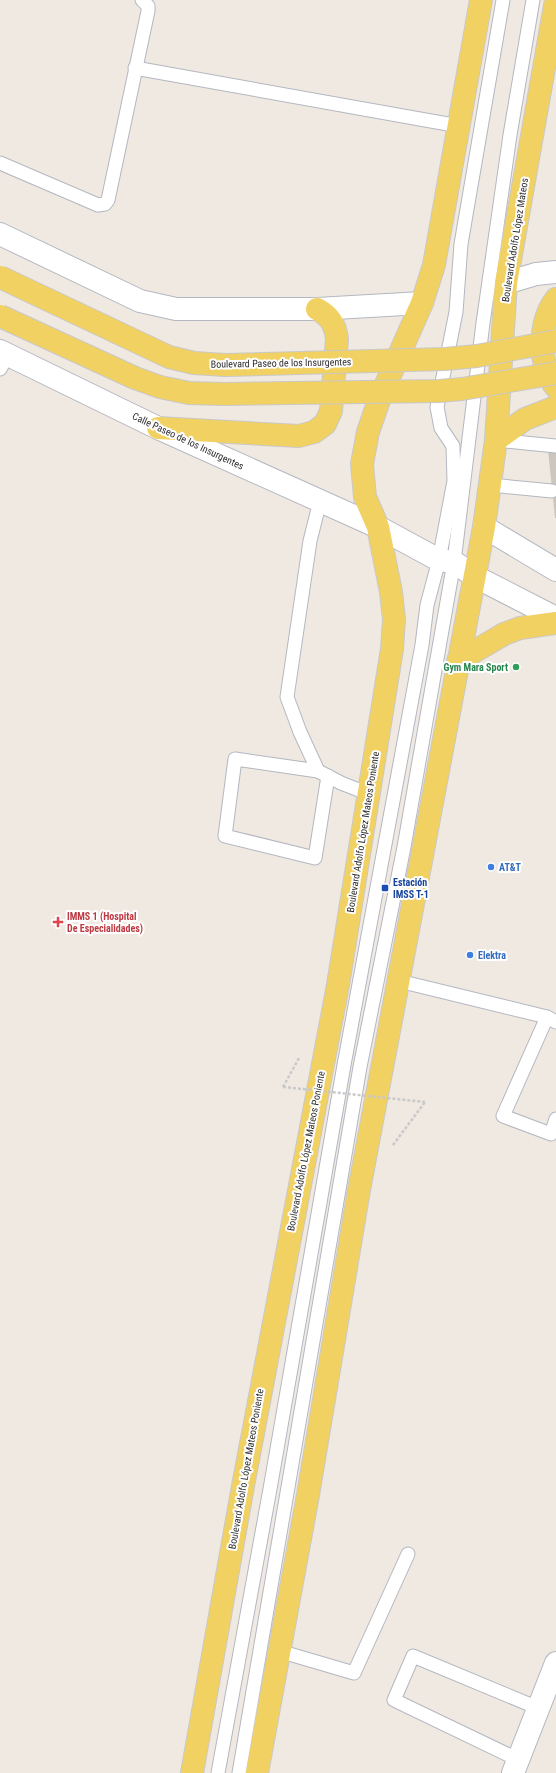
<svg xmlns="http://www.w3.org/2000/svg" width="556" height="1773" font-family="'Roboto Condensed',sans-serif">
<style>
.building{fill:#cbc7bf}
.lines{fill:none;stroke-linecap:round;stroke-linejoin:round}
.lane-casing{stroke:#b4b7c1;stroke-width:15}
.street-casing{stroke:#b4b7c1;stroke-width:24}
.secondary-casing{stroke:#b4b7c1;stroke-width:24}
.primary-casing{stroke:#c9c9c9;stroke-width:24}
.path{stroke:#c9c9c9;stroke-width:2.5;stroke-dasharray:3 2;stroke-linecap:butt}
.lane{stroke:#fff;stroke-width:13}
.street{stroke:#fff;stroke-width:22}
.secondary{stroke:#fff;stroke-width:22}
.primary{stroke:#f2d163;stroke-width:22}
.primary-bridge-casing{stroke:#c9c9c9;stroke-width:24;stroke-linecap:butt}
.path-bridge{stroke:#c9c9c9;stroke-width:2.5;stroke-dasharray:3 2;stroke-linecap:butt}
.primary-bridge{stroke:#f2d163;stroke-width:22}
.leisure-dot{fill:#2e9e5b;stroke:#fff;stroke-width:1.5}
.shop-dot{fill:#3f7fe0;stroke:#fff;stroke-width:1.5}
.transit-dot{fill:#1a4fb4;stroke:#fff;stroke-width:1.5}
.health-dot{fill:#e0444e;stroke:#fff;stroke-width:1.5}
.labels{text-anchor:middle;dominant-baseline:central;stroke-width:4;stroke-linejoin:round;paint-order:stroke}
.street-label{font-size:10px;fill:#2e2e2e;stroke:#fff}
.leisure-label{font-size:10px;font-weight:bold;fill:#27864d;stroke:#fff;text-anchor:end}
.shop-label{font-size:10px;font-weight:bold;fill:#366cbe;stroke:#fff;text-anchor:start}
.transit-label{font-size:10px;font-weight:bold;fill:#164399;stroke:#fff;text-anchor:start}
.health-label{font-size:10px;font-weight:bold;fill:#be3a42;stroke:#fff;text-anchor:start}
</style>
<rect width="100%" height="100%" fill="#efe9e1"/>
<polygon class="building" points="548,450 556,451 556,518 555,518"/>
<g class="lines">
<defs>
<g id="lane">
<polyline points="135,68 459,126"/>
<polyline points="0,163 98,205 105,204 108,200 148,11 148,6 142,0"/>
<polyline points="0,369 8,355"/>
<polyline points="496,440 556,446"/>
<polyline points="491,485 552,491"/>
<polyline points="320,501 310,541 287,697 300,732 318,771 341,783 369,794"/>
<polyline points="318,771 235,759 225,836 315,858 328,776"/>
<polyline points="399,981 547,1017 556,1022"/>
<polyline points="547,1017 503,1116 551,1134 556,1119"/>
<polyline points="279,1651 354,1673 408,1554"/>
<polyline points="519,1760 394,1700 413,1656 538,1708"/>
<polyline points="218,1773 270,1489 344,1065 422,645 427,605 439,560 454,481 453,446 441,428 437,407 456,312 461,244 503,0"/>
<polyline points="239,1773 360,1067 404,847 454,562 483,323 510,135 533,0"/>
</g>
<g id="street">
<polyline points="0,234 140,301 176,309 317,309 422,303"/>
<polyline points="506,283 536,274 556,272"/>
<polyline points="513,1773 556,1663"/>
</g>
<g id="secondary">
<polyline points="0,351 158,428 378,527 439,560 454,562 474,576 556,618"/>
<polyline points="484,527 556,570"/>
</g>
<g id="primary">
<path d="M556,299C539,321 537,364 556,387"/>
<path d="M158,428L299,436L314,432L325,424L331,411L337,339C335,324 330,316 317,309"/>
<polyline points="496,440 525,419 556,407"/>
<polyline points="458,661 504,634 520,628 556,623"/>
<polyline points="192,1773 243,1486 338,985 392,649 394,619 391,592 378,527 365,497 362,464 368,432 379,400 422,303 434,265 481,0"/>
<polyline points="257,1773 308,1495 359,1190 484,527 496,440 506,283 556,0"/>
</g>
</defs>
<use href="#lane" class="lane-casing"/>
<use href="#street" class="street-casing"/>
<use href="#secondary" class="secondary-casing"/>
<use href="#primary" class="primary-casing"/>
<g class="path">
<polyline points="283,1087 299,1058"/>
<polyline points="393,1145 425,1102"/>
</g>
<use href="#lane" class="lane"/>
<use href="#street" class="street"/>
<use href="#secondary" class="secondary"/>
<use href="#primary" class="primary"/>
<defs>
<g id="primary-bridge">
<polyline points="0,277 169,357 194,363 225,365 445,359 477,356 556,341"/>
<polyline points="0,316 135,378 160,387 189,393 224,394 439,391 462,389 556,373"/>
</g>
</defs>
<use href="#primary-bridge" class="primary-bridge-casing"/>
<polyline class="path-bridge" points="283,1087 425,1102"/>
<use href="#primary-bridge" class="primary-bridge"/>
</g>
<circle class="leisure-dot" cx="516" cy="667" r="4"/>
<g class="shop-dot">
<circle cx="491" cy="867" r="4"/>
<circle cx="470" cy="955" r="4"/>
</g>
<rect class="transit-dot" x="381" y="884" width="8" height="8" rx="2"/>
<path class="health-dot" d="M56 916h4v4h4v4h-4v4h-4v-4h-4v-4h4z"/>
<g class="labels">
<g class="street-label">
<text transform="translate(515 240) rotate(-81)">Boulevard Adolfo López Mateos</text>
<text transform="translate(281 363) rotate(-1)">Boulevard Paseo de los Insurgentes</text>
<text transform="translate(188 441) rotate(25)">Calle Paseo de los Insurgentes</text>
<text transform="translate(363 832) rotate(-81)">Boulevard Adolfo López Mateos Poniente</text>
<text transform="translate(306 1151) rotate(-79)">Boulevard Adolfo López Mateos Poniente</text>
<text transform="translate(246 1469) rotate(-80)">Boulevard Adolfo López Mateos Poniente</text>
</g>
<g class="leisure-label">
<text x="508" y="667">Gym Mara Sport</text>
</g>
<g class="shop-label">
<text x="499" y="867">AT&amp;T</text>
<text x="478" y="955">Elektra</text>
</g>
<g class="transit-label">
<text x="393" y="882">Estación<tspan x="393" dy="12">IMSS T-1</tspan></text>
</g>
<g class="health-label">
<text x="67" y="916">IMMS 1 (Hospital<tspan x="67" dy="12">De Especialidades)</tspan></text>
</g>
</g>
</svg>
